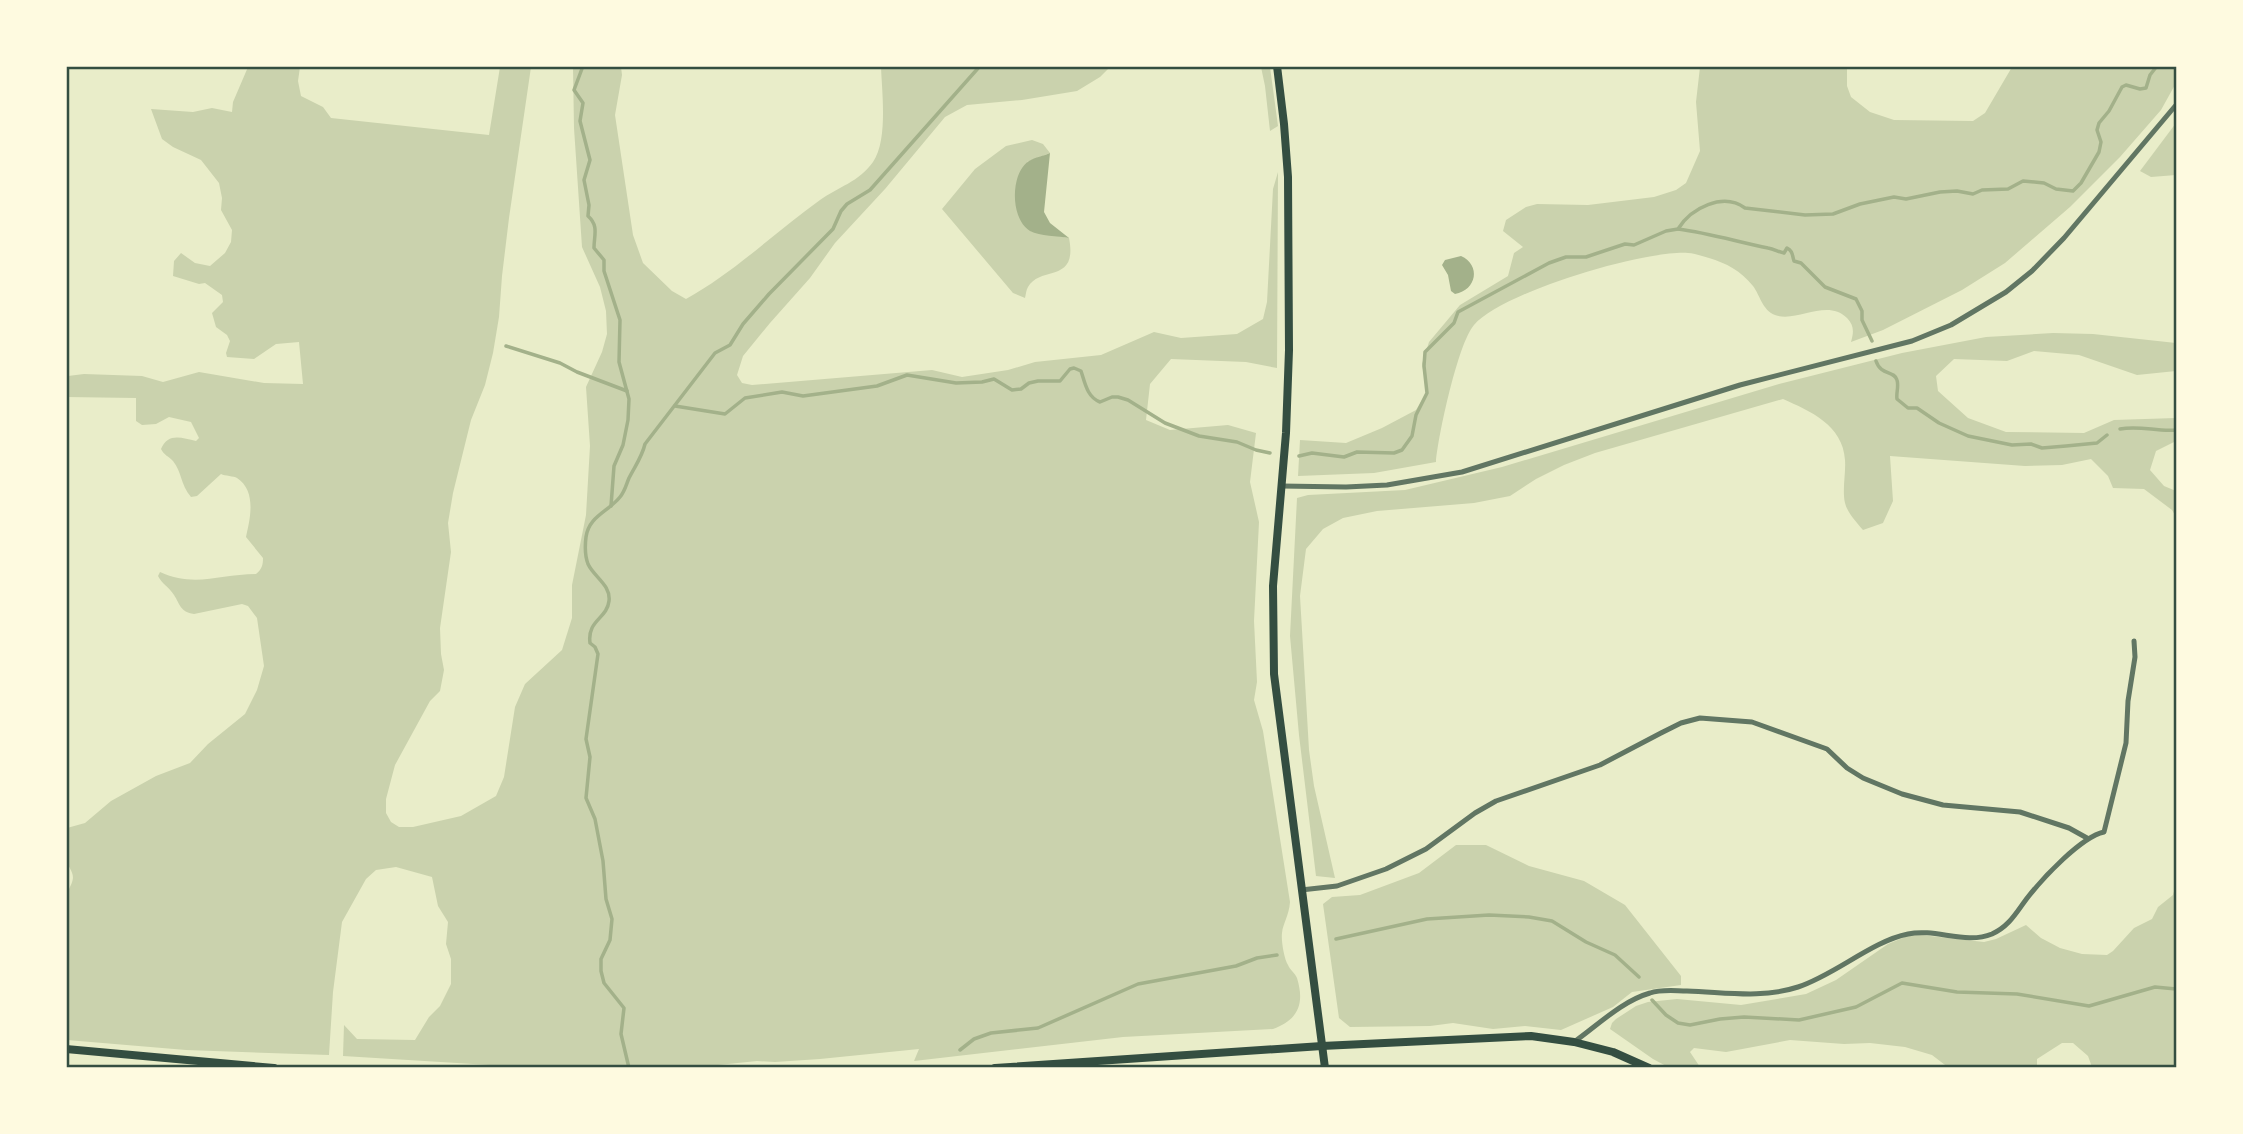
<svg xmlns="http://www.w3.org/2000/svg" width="2243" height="1134" font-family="Poppins,sans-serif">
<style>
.green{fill:#cad2ad}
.water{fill:#a3b18a}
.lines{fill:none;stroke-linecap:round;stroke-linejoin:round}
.stream{stroke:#a3b18a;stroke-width:3.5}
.minor{stroke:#617663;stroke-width:5}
.secondary{stroke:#344e41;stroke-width:8}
.neatline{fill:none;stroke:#344e41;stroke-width:2.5}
</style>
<rect width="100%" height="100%" fill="#e9edc9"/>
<g class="green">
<path d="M248,67H300L298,81L301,96L323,107L331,118L489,135L500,67H531L509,218L502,276L499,317L493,353L485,385L471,420L453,493L448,523L451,552L440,628L441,654L444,670L440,691L430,701L395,765L386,799V813L391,822L399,827H413L461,816L496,796L504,777L515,707L525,684L562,650L572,618V585L586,515L590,446L586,387L602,352L607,334L606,311L600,287L582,247L574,128L573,67H621L622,75L615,115L633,235L643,263L672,291L686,299C735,272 775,232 820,200C838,187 859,182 873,162C888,140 882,93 881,67H1110L1100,77L1077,91L1022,100L967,105L945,117L885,189L835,243L810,278L770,323L743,356L737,375L742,383L752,385L932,370L962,377L1008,370L1035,362L1101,355L1154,332L1181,338L1237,334L1263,319L1267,302L1273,189L1278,172L1277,368L1246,362L1171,359L1150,384L1146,420L1170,430L1228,425L1256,433L1250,482L1259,522L1254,621L1257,682L1254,700L1263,731L1290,902C1289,916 1283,923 1282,933C1281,940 1284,959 1288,965C1290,970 1295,973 1297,978C1305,1004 1298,1020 1273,1029L1123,1037L914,1061L919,1049L820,1059L775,1062L757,1061L689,1068L524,1067L343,1056L344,1025L357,1039L415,1040L429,1017L440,1006L451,984V959L446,944L448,922L438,906L432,877L396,867L376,870L366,879L342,922L333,992L329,1055L186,1050L67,1040L66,969L69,961L66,955V894C80,872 69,874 66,857C65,847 66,837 67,828L85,823L111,801L156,776L190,763L208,744L245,714L257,690L264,666L257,618L248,606L242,604L194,614C180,612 180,604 174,595C169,587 162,584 158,576L160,572C195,588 220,574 256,574C262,569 263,565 263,558L246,537C250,519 257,491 237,478C234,476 225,476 221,474L197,496L191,497C180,484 182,472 173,461C168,456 164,455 161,449C168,432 182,438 196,441L199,438L191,422L169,417L156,424L142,425L136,421V398L66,397L68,376L84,374L142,376L163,382L199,372L264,383L303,384L299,342L276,344L254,359L227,357L226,353L230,341L227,335L216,327L212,313L223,302L222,295L205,283L199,284L173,276L174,261L181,253L195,263L210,266L225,253L231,242L232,230L221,210L222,198L219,183L201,160L173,147L162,139L151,109L193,112L212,108L232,112L233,102Z"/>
<polygon points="1261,67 1270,67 1278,126 1270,131 1265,86"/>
<path d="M1700,67H1847V86L1851,97L1870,112L1894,120L1973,121L1985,113L2012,67H2176V83L2161,110L2120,157L2070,207L2005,263L1962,290L1883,330L1851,342C1854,332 1854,325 1847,318C1827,298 1797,323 1775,315C1762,310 1760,295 1753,286C1741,271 1726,263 1709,258C1702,256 1694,253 1688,253C1644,250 1502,292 1474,325C1458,343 1438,436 1436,462L1374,473L1298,476L1300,440L1346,443L1382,428L1416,410L1427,392L1422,364L1429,342L1460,305L1508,276L1514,253L1523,247L1503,231L1506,220L1526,207L1537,204L1588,205L1654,197L1676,190L1686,183L1700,151L1696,102Z"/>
<polygon points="2176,123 2176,175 2151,177 2140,171"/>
<path d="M1032,140L1043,144L1050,153L1027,162L1031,231L1069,238C1078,284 1041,265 1028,287C1026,290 1026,294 1025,298L1013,293L942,209L975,169L1006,146Z"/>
<path d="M2053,333L2093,334L2176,343V371L2137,375L2079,355L2034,351L2007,361L1954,359L1936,376L1938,391L1968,418L2006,432L2084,433L2114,420L2176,418V441L2156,451L2150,470L2164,486L2176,491V517L2172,510L2144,489L2113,488L2108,476L2091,459L2062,465L2025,466L1890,456L1893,501L1883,523L1863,530C1857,523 1847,512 1845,503C1842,490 1846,473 1845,460C1843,425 1810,411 1783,399L1595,453L1564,465L1536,479L1510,496L1474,503L1377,511L1343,518L1323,529L1306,549L1300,596L1309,750L1314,786L1335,878L1316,876L1299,735L1290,636L1297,498L1308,495L1405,490L1502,467L1779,384L1902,353L1986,337Z"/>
<polygon points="1456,845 1486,845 1529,866 1584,881 1625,905 1681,976 1681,985 1632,992 1613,1007 1561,1030 1525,1026 1493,1029 1453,1023 1430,1026 1350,1027 1339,1018 1323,904 1332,897 1360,895 1419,873"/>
<polygon points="2176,884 2176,1067 2092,1067 2088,1056 2073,1043 2062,1043 2037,1059 2037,1067 1949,1068 1932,1055 1905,1047 1870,1043 1844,1044 1790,1040 1726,1052 1694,1048 1690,1052 1700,1067 1668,1067 1653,1059 1610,1029 1612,1023 1616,1019 1636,1006 1648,1002 1677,999 1741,1005 1806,994 1836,980 1888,944 1912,934 1984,942 1996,939 2026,925 2041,938 2060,948 2082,954 2107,955 2113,951 2134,928 2152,919 2158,907 2173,895"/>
</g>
<g class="water">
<path d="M1050,153L1044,212L1050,223L1069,238C1058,236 1040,236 1030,231C1010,219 1010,173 1029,161C1035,157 1044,156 1050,153Z"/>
<path d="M1461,256C1481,265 1477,290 1455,294L1451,291L1448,275L1442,265L1445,260Z"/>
</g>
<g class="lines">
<g class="stream">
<path d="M583,66L574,90L583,103L580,121L590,160L584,180L589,205L588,216C599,226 594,235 594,248L604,260V271L620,320L619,362L629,399L628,420L623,445L614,466L611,506"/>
<path d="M1678,229C1709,233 1738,242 1768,248C1774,249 1779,252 1784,253L1787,248C1793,251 1792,255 1794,261L1801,263L1825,287L1856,299L1862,311V320L1872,341"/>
<polyline points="506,346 560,363 577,372 627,391"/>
<path d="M1876,361C1881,376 1894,370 1897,380C1899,386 1896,393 1897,399L1908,408H1917L1939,423L1968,436L2012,445L2031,444L2042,448L2066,446L2097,443L2107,435"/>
<path d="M675,406L725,414L745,398L782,392L803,396L877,386L907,375L956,383L982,382L994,379L1012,390L1021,389L1029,383L1038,381H1060L1070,369L1074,368L1081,371C1085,383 1087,397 1100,402L1112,397H1118L1128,400L1165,423L1199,436L1237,442L1256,450L1270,453"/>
<path d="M2120,429C2140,425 2157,432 2176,430"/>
<path d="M1299,456L1312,453L1344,457L1357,452L1394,453L1402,450L1412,436L1416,415L1427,393L1424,366L1425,352L1454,323L1458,312L1549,263L1566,257H1586L1625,244L1634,245L1666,231L1678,229C1691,208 1723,192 1745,208L1805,215L1833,214L1860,204L1894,197L1906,199L1940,192L1957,191L1973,194L1982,190L2008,189L2023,181L2044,183L2056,189L2073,191L2081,183L2099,152L2101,142L2097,130L2099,123L2109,111L2122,87L2126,85L2140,89L2146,88L2150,75L2157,66"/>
<polyline points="1336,939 1427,919 1489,915 1529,917 1552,921 1586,942 1615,955 1639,977"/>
<polyline points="1652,1000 1666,1015 1678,1023 1690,1025 1720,1019 1744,1017 1799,1020 1856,1007 1902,983 1957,992 2017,994 2089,1006 2155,987 2176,989"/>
<polyline points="960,1050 974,1039 991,1033 1038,1028 1138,984 1236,966 1257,958 1277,955"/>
<polyline points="139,1068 141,1068"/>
<path d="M629,1068L621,1034L624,1008L604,983L601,971V959L610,940L612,919L606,899L603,861L595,819L586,798L590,757L586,739L598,654L595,647L590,643C587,620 607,619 609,601C611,585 594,577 588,564C585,556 585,545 586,537C589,516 608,512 620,497C625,491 626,485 629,478C635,466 642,457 645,444L715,353L730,345L743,324L769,294L833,229L841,211L847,204L870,190L980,66"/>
</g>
<g class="minor">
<polyline points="1281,486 1346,487 1387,485 1462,472 1740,385 1912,341 1951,325 2006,292 2032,271 2064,238 2176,105"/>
<polyline points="1301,890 1337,886 1386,869 1426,849 1475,813 1496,801 1600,765 1661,733 1681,723 1700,718 1752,722 1827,749 1847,768 1863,778 1902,794 1943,805 2020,812 2069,828 2087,838"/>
<path d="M1574,1042C1598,1025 1622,1001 1650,993C1662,989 1675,991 1687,991C1725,992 1761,999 1798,987C1835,975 1872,941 1908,934C1936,928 1965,945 1992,934C2010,926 2017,911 2028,897C2043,878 2081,837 2104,832L2126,743L2128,701L2135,657L2134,641"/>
</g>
<g class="secondary">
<polyline points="1277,66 1284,124 1288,177 1289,350 1286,433 1273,586 1274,674 1325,1068"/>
<polyline points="66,1049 274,1068"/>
<polyline points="995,1068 1322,1046 1531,1036 1574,1042 1613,1052 1649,1068"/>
</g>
</g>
<rect width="2243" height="1134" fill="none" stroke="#fefae0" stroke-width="136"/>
<rect x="68" y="68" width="2107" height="998" class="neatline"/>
</svg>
